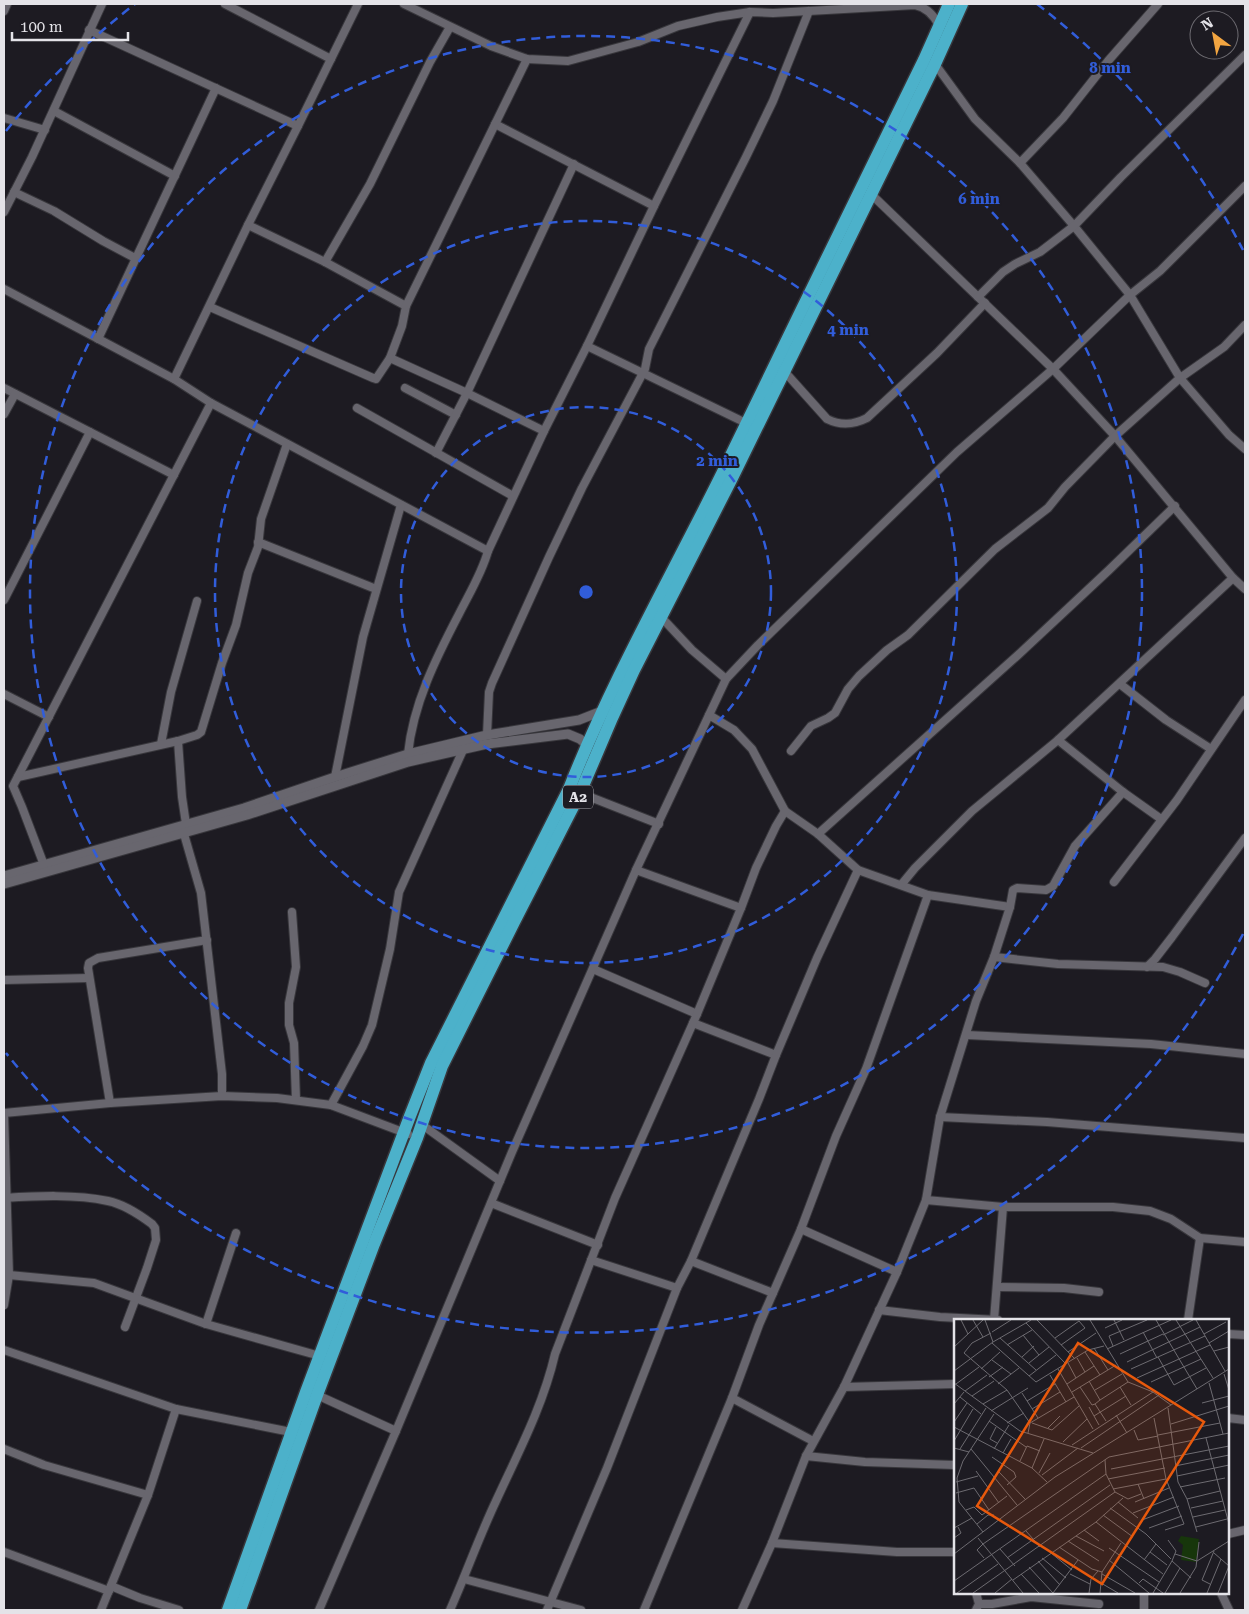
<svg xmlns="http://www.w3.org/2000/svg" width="1249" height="1614" font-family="'Roboto Serif',serif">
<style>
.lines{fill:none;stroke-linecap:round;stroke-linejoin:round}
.minor-casing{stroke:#38373c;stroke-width:10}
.tertiary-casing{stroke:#38373c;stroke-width:11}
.trunk-casing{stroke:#38373c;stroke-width:15}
.minor{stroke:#68666e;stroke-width:8}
.tertiary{stroke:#68666e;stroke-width:9}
.trunk{stroke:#4cb1ca;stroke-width:12}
.ring{fill:none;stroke:#315dda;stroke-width:2.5;stroke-dasharray:9 6}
.labels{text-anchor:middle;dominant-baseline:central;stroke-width:4;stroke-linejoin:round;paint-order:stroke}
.shield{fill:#1d1b22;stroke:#a8a7ad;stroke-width:1}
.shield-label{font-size:14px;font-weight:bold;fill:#e4e3e8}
.inset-road{fill:none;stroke:#6d6b71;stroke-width:1}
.view{fill:#e8590c;fill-opacity:0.15;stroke:#e8590c;stroke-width:2.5}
.inset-edge{fill:none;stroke:#e4e3e8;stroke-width:2.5}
.centre{fill:#315dda;stroke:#1d1b22;stroke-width:2.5}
.ring-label{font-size:15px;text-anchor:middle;font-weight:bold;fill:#315dda;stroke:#1d1b22;stroke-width:4;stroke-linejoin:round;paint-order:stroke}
</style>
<rect width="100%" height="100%" fill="#1d1b22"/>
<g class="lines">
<defs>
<g id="minor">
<polyline points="225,4 331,59"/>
<path d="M404,4L491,46L527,59L568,61L638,42L678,26L717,17L750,12L773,13L915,5C926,7 934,16 939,25"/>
<polyline points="4,11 7,4"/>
<polyline points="89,30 298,126"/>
<polyline points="935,64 975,119 1020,163 1074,226 1130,295 1180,378 1229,435 1245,449"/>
<polyline points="54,111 175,176"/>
<polyline points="4,118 45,130"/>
<polyline points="495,124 654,206"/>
<polyline points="1020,163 1063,118 1108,61 1158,4"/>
<polyline points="14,192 54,211 103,241 135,258"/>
<polyline points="871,194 1053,369 1115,436 1233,578 1245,589"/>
<polyline points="4,212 32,157 102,4"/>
<polyline points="248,225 325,262 406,306 402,326 390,358 467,393 544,431"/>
<polyline points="325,262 370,184 430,62 450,27"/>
<polyline points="4,289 174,379 211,403 488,551"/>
<polyline points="978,297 1003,272 1015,264 1040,252 1074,226 1121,177 1245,55"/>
<polyline points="406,306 527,59"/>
<polyline points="210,307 373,378 376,379 390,358"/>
<polyline points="98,339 216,88"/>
<polyline points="587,346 746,423"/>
<path d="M784,371L827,419C841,426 853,425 867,418L937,353L985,303"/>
<polyline points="174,379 248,225 298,126 358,4"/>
<polyline points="4,388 174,475"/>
<polyline points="405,388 456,415"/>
<polyline points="357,408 513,496"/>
<polyline points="4,414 15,394"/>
<polyline points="436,453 467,393 574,164"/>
<polyline points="258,542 376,589"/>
<polyline points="4,600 90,432"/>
<polyline points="662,618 692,650 726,679"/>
<polyline points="1120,684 1166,720 1211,749"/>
<polyline points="4,694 49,717"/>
<polyline points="709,715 734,730 752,749 785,811 818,834 858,870 928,895 1010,907"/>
<polyline points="487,735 489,692 492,683 549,557 582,488 645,369 649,349 746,157 773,101 809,11"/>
<polyline points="1058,740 1123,792 1161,819"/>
<polyline points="178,741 182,797 186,824"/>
<polyline points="161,744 171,692 197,601"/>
<polyline points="791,751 811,726 828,718 835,713 848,689 859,676 887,650 908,635 995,549 1048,508 1065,487 1115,436 1180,378 1224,347 1245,325"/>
<path d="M408,754C413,704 436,658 459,614C469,594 482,573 488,551L544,431L587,346L654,206L750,12"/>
<polyline points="18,777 178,741 197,735 201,732 222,663 236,625 248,573 258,547 261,519 287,444"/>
<polyline points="335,777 363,637 401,505"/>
<polyline points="580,793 659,824"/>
<polyline points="184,834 201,893 222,1074 222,1096"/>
<polyline points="818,834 1018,655 1109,570 1175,506"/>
<polyline points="44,865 22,807 13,786 211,403"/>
<polyline points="636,870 741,908"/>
<polyline points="1114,882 1177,800 1245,700"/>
<polyline points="901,885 915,868 972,811 1058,740 1233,578"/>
<polyline points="292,912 296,967 289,1003 289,1025 294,1043 296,1100"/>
<polyline points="994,957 1058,964 1163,967 1180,972 1205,983"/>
<polyline points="1147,967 1155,959 1172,937 1245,838"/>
<polyline points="593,969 697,1014"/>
<polyline points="4,980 89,978"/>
<polyline points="693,1023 776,1055"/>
<polyline points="967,1035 1151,1044 1245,1054"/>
<polyline points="110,1103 88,968 89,963 98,958 207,940"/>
<polyline points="331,1105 363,1046 372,1025 390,949 399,892 463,750"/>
<polyline points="4,1113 110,1103 222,1096 277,1098 331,1105 408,1134"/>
<polyline points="940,1117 1047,1122 1245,1138"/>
<polyline points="421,1124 500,1181"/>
<path d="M4,1198C37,1196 75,1194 108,1201C123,1204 140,1215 152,1224L155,1228L156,1240L147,1268L125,1327"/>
<polyline points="926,1200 1003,1207 1113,1207 1150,1211 1171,1219 1200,1238 1245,1242"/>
<polyline points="491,1203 598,1245"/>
<polyline points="801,1229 897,1272"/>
<polyline points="591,1260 677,1288"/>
<polyline points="691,1261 773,1293"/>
<polyline points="9,1275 94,1283 206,1324 320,1356"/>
<polyline points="997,1287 1064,1288 1099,1292"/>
<polyline points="4,1305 9,1275 4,1113"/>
<polyline points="879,1310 940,1317 998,1320"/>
<polyline points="994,1320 1003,1207"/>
<polyline points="1188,1320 1200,1238"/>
<polyline points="206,1324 236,1233"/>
<polyline points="1228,1334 1245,1335"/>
<polyline points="4,1350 176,1409 291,1432"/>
<polyline points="844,1387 955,1384"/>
<polyline points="317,1395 396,1431"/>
<polyline points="732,1398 813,1441"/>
<polyline points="1228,1418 1245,1420"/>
<polyline points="4,1449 44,1465 148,1495"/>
<polyline points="806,1456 865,1462 955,1465"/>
<polyline points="1228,1534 1245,1530"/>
<polyline points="772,1543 897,1552 955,1552"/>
<polyline points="4,1552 109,1591"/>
<polyline points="464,1579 581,1610"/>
<polyline points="111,1586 140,1598 179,1610"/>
<polyline points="976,1593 979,1604 976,1610"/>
<polyline points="1144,1593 1144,1610"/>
<polyline points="1221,1593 1229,1610"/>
<polyline points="979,1604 992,1604 1031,1597 1099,1604"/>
<polyline points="101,1610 148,1495 176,1409"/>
<polyline points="319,1610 396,1431 512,1152 636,870 726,679 758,645 957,452 1053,369 1130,295 1160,271 1245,186"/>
<path d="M450,1610C466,1574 479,1537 496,1501C518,1453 543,1406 555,1354L615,1198L697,1014L741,908L756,868L776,826L785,811"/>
<polyline points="547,1610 607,1468 677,1288 691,1261 759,1099 776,1055 817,958 858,870"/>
<polyline points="644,1610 732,1398 759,1325 801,1229 836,1136 866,1069 928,895"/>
<polyline points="742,1610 772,1543 806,1456 844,1387 897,1272 926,1200 940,1117 976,1001 994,957 1010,907 1013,890 1017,888 1046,890 1053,886 1075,846 1123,792"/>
</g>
<g id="tertiary">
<polyline points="4,876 244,808 335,777 408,754 487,735 579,720 602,711"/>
<polyline points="4,884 247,815 408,762 487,744 568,734 580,739 587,745"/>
</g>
<g id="trunk">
<path d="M228,1610L306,1392L410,1116L431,1063L569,789C612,680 670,579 722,474C789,336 856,197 924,60L949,4"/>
<polyline points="240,1610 317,1395 374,1244 417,1138 442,1066 514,922 580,793 612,718 634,670 732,478 935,64 962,4"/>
</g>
</defs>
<use href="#minor" class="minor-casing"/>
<use href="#tertiary" class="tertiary-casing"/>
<use href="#trunk" class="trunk-casing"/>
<use href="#minor" class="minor"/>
<use href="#tertiary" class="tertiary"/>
<use href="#trunk" class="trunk"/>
</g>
<g class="ring">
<circle cx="586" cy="592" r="185"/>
<circle cx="586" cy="592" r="371"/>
<circle cx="586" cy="592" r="556"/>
<path d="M1243 934A741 741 0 0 1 6 1053M6 131A741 741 0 0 1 135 4M1037 4A741 741 0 0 1 1243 250"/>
</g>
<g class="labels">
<rect class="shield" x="563" y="785.5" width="30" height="23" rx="4"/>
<g class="shield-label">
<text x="578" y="797">A2</text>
</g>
</g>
<g transform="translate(954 1319)">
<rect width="275" height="275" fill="#1d1b22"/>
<path d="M227,217L245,220L242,243L227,241L229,226L224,222Z" fill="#17360b"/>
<path class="inset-road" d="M7,1L14,15M19,1L29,18M31,1L39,23M83,1L121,40M136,1L174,63L199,73L217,86M160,1L170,21M202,1L243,70M222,1L259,59M242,1L271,52M72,4L112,45M151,9L168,1M38,13L57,1M189,13L203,39M37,14L18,24L10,34L53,71L76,104M250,15L272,3M69,16L85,36M209,16L239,1M46,19L82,51M101,19L125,2M38,24L82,63L134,31L150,27M255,24L275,12M53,26L78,11M107,26L131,9L125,2M159,27L155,17L193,1M0,28L29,1M140,29L154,51M153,30L217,1M260,32L275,28M114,33L142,14M131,33L146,56M166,35L209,15M68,38L80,27M204,38L220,66L252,49M123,39L131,53M38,41L57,55M173,43L246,8M75,44L95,28M114,44L122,59M27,50L46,33M104,50L139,110M177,50L251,17M0,52L39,23L77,1M270,55L275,71M96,56L112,83M75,57L102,36M35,58L49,48M183,59L256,26M135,62L146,81L141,85L152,102M197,63L247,40M0,64L66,112L139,134M255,64L269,115M2,65L25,48M44,65L65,49M113,65L140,47M126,68L138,86L141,85M166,68L177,86M141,71L168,55M11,72L33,56M118,73L162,46M68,74L84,99M18,77L40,62M6,78L27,95M146,81L174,63M73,82L101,65M248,84L275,77M0,85L10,73M29,85L53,71M135,88L145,106M214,89L224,163L233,180L243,213M78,90L106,73M37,92L74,69M162,96L173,114M140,97L172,77M200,99L212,160L230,205L211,211M35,102L72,128M0,103L13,84M53,104L70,94M78,104L98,111L125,87M217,105L275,87M0,108L78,149L93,163M42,108L36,120L43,124M94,109L106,97M180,111L184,121L204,117M74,114L76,104L120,78M204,116L266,104M252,119L275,205M0,122L19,90M109,123L133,100M118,126L199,73M0,129L15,133M127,129L205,76M6,130L32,89M17,130L63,186M40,130L55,106M49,134L57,120M38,138L60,153L62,158L53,166M151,141L152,155L161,173L174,180L187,175M66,142L73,127L86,132M221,147L275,136M78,149L90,120M157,150L275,127M22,152L45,184M45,153L71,180M85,154L96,134M88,156L124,129M223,157L275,146M39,160L55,137M154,160L211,149M2,163L24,157M184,165L190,180M226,168L271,159M159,170L212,160M2,174L20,169L35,191M233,180L266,172M164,183L184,199M181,183L215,169M156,189L192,215L217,240M237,189L269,182M12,191L20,188L28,196L53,177M179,194L220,178M149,196L179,218M239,198L271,191M188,201L225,187M142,203L209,255M23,205L34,196H40M242,208L273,200M0,209L18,199M195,209L228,197M130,211L145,222M72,212L86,228M29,213L5,183L3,159L9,142L40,95M122,217L150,232M0,219L7,214L4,208M24,219L69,274M214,221L222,232L218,242M114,222L145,242M105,228L138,250L148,253M155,229L205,263M46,230L61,247M196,233L213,246M97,234L118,251M260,234L275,247M0,235L101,158L275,50M221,235L243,242L275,222M30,239L23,231L29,225L155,138L275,114M53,239L156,166M88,239L112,259M155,241L195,274M190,241L202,225M84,242L106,266M75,248L99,274M67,255L85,274M116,255L136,265M148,255L181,274M59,261L142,203L169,179M0,262L152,155M147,264L164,274M185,264L189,260L209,274M256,265L248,261L260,232M3,274L44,245M19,274L161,173M41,274L58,260M99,274L124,241M135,274L137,260L144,252M146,274L148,253L167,224M199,274L218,242L237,259M211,274L226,249M226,274L242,248L245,223M253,274L267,240M264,274L275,247"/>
<path class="view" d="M124,24L250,103L148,265L23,187Z"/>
<rect width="275" height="275" class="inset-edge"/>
</g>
<circle cx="586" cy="592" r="8" class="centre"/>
<g class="ring-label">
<text x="1110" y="73">8 min</text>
<text x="979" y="204">6 min</text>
<text x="848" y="335">4 min</text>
<text x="717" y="466">2 min</text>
</g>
<rect width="1249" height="1614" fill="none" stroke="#e4e3e8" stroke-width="10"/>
<g transform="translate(1214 35) rotate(328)"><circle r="24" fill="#1d1b22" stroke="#6d6b71"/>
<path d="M0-4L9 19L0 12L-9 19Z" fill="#f2a541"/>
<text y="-8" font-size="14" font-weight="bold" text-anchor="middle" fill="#e4e3e8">N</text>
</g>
<path d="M12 32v8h116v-8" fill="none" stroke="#e4e3e8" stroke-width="2.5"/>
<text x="20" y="32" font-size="15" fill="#e4e3e8" stroke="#1d1b22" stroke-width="4" paint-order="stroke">100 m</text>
</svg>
